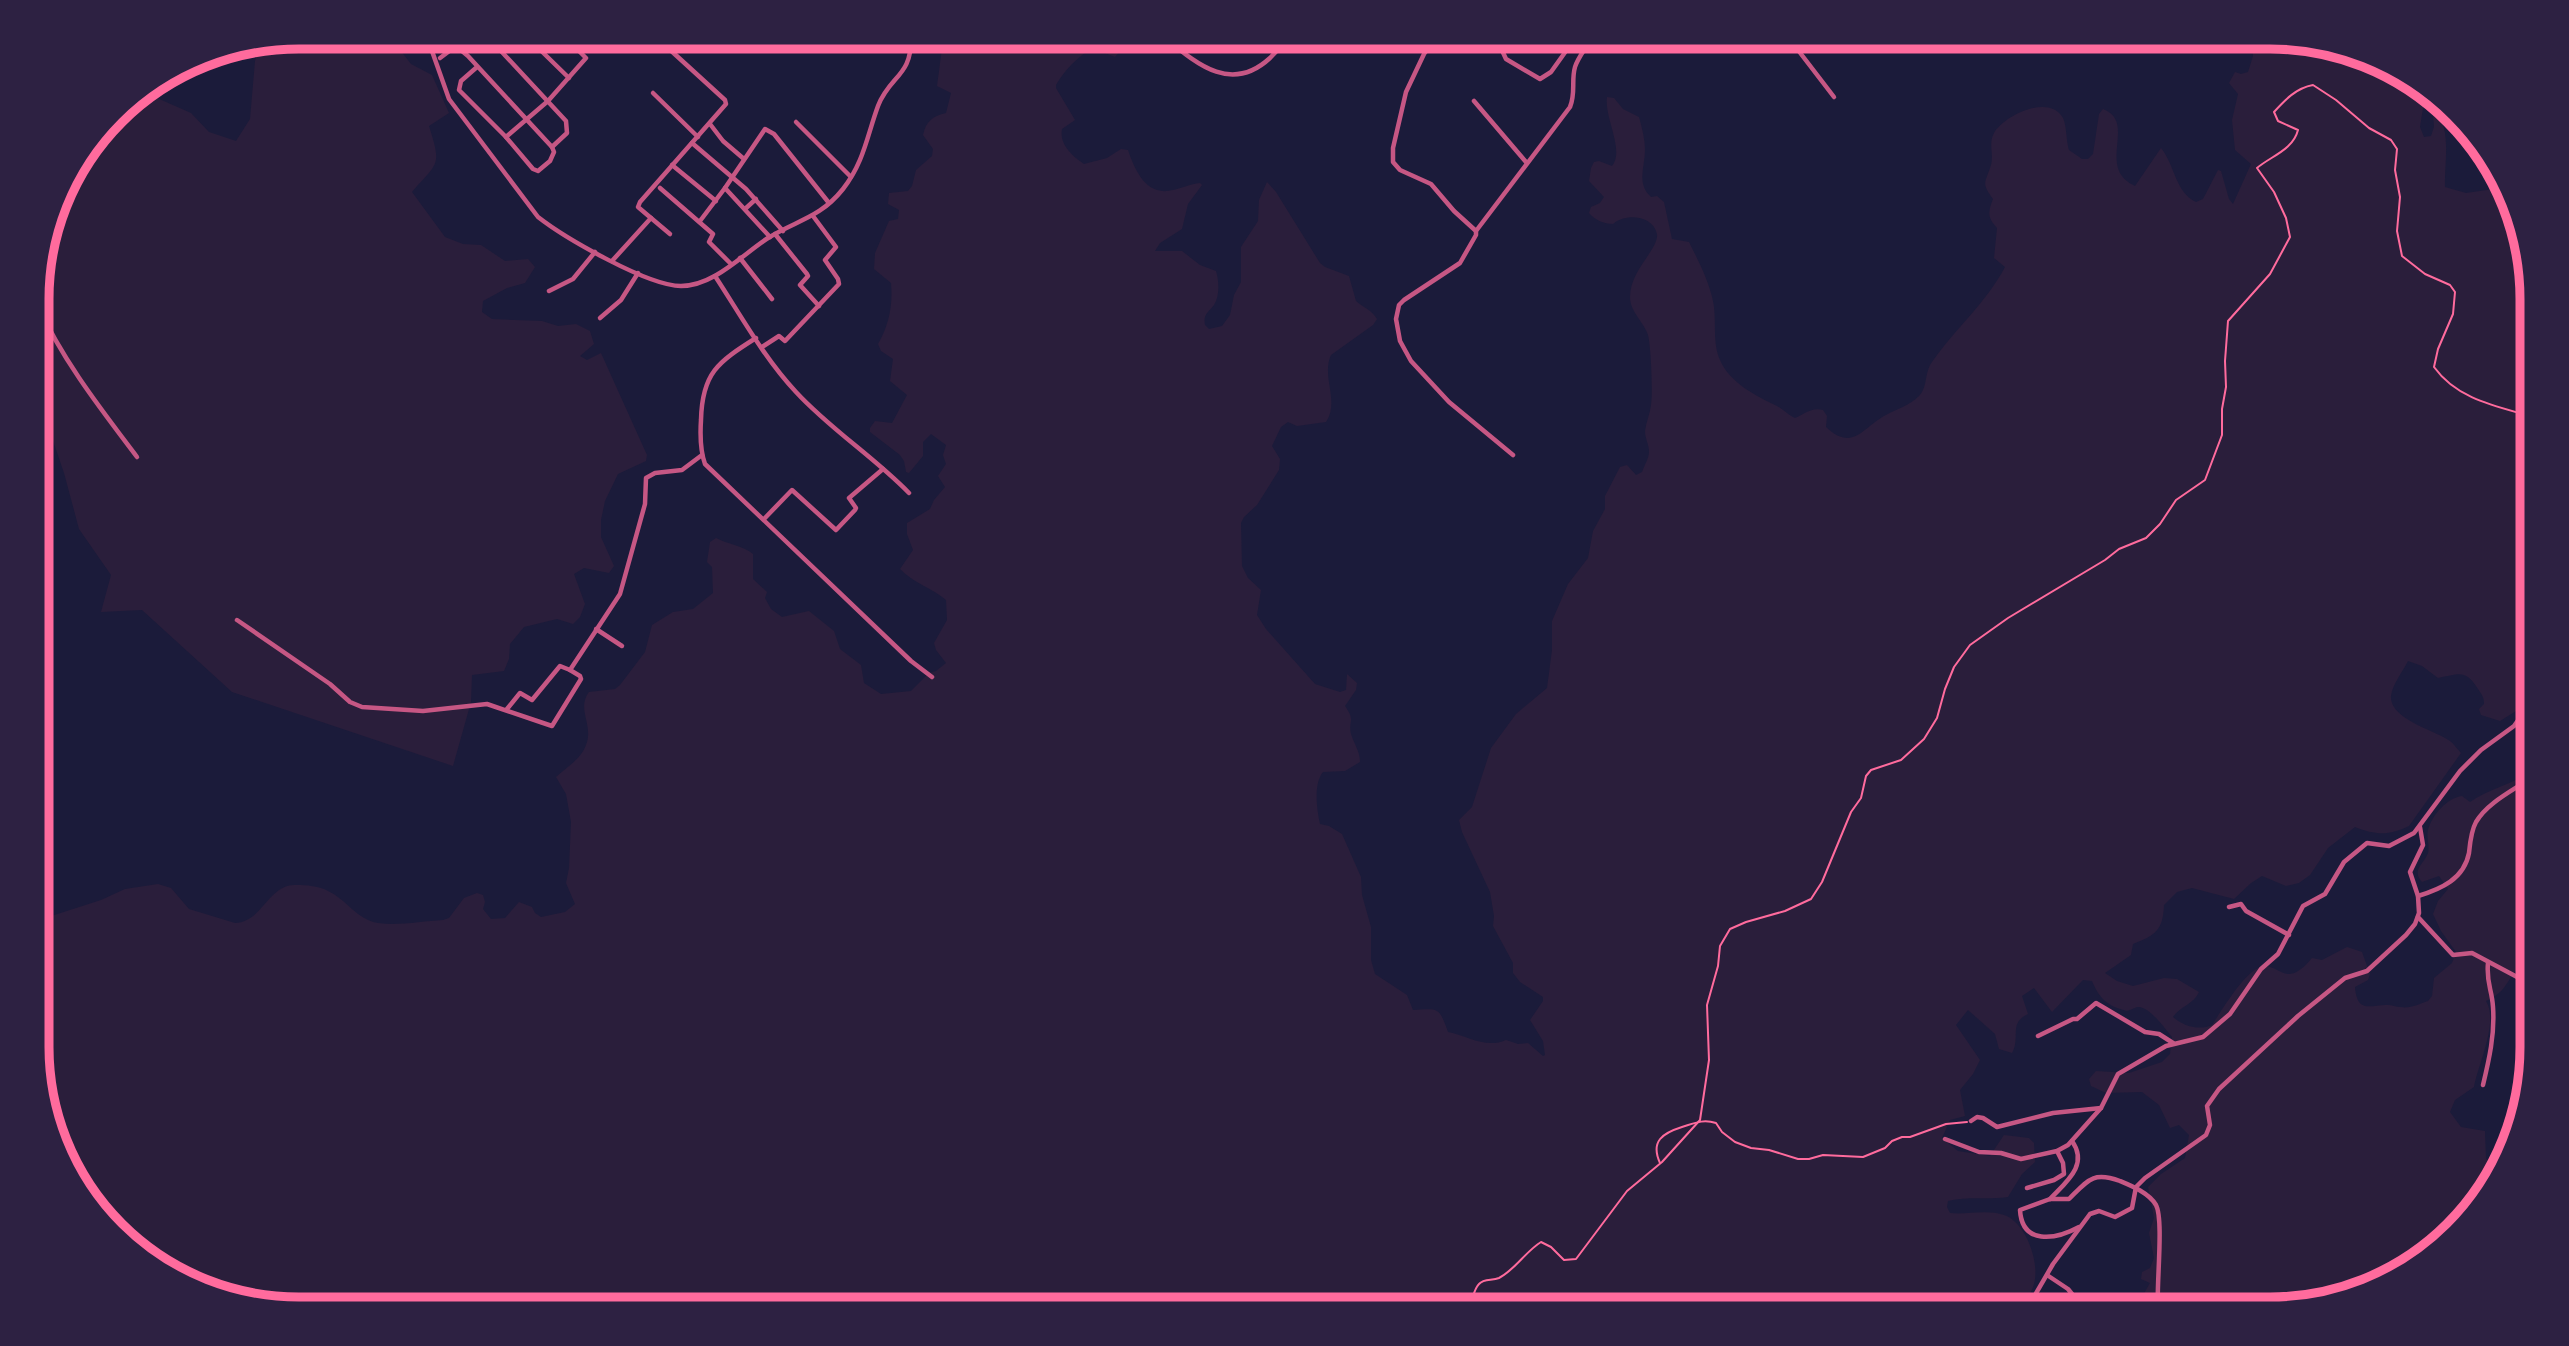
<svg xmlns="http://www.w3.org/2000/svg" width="2569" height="1346" font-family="'Titillium Web',sans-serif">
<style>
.green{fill:#2a1e3b}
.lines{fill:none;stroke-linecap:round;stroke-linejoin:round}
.path{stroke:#ff6b9d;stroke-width:2}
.minor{stroke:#c65784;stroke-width:4.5}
.rim{fill:none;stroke:#ff6b9d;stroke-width:9}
</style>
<rect width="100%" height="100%" fill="#1b1b3a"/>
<g class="green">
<path d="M299,37H390L411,64L432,75L449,113L429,126C442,167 438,162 412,192L445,237L463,244L481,245L505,261L528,259L535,267L525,283L507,288L483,301L482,312L492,319L542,321L558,326L576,324L590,331L594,344L580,356L587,360L601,353L647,455L646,461L618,474L605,501L601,520V537L614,566L609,573L584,568L574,574L585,604L580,617L573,624L557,619L524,627L510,644L509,659L504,671L472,675L471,702L453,766L232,692L142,610L101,612L111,575L79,529L64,473L48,426L38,407V394L43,385L37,337V281L64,183L126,102L148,88L157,98L191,113L209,132L236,141L250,119L255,61L259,45Z"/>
<path d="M926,37H1133L1115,57L1092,48C1077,58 1065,69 1056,85V88L1075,120L1062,129C1059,144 1072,156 1084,164L1107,158L1121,149L1128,150C1135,170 1146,197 1173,190C1182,188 1190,184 1200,183L1202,185L1188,204L1182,229L1160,243L1155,251H1182L1200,265L1216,271C1219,281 1220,296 1214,305C1208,313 1203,314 1205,325L1209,329L1222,326L1230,315L1234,295L1241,282V247L1258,221L1259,200L1267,182L1276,192L1320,263L1325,267L1349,276L1356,301C1364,308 1372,310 1377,319L1373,325L1331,355C1321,377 1340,401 1326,422L1297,426L1288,422L1281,427L1272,446L1280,459L1279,470L1257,505L1244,517L1241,523L1242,566L1248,578L1261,590L1257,615L1266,629L1315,684L1340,692L1346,690L1347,674L1357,683L1356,690L1345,706C1356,722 1348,719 1351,734C1354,744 1360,751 1360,762L1345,771L1323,772C1313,784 1317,810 1320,824L1329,826L1342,834L1361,877L1362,895L1371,927V960L1375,974L1407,995L1413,1010C1438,1009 1439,1006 1448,1032C1468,1036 1486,1049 1506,1040L1518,1044L1528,1043L1543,1056L1545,1055L1543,1041L1530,1020L1543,1001V997L1520,982L1513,973V963L1493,926L1494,916L1490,892L1462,832L1459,820L1472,807L1491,748L1516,714L1547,688L1552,650V621L1568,584L1588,558L1593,531L1605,509V496L1620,467L1627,465L1636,475L1642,472C1644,466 1649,458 1649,452C1649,444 1645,439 1645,431C1646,422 1650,414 1651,405C1653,393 1651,347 1648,335C1644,322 1630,312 1630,297C1630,270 1659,249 1657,234C1653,215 1625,213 1613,224C1604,224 1595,220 1589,213L1591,207L1600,203L1604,197L1589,181L1591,168L1594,162L1599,161L1612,166C1625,150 1604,118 1607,97L1614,98L1623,109L1639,117C1642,128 1645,139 1645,150C1645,167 1636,183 1651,197L1657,196L1664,202L1672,239L1689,242C1698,260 1709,281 1713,301C1717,320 1712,342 1720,360C1730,383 1756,396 1777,406C1784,410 1788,415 1795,418C1805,414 1811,407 1823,410L1827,416L1826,427C1853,453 1864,426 1886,415C1897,409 1910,405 1919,396C1928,387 1924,373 1932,362C1955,329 1986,303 2005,267L1994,258L1997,228C1987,217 1988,212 1993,199C1981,182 1985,184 1991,165C1994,154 1988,144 1994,133C2004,116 2049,93 2063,118C2067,127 2066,141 2069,150L2082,159H2088L2093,154L2099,114L2103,109C2138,122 2095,168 2135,186L2161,148C2175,165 2175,192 2196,202L2203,199L2218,170L2221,171L2229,199L2233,204L2251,164L2235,150L2232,120L2238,94L2229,83L2235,72L2241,74L2248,72L2253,56L2251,37H2270L2387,64L2419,85L2424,102L2420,127L2424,137L2431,136L2434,127L2433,114L2436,113C2452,130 2444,164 2445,187L2466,193L2494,189L2496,175L2530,265L2531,691L2516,711L2500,721L2481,715L2479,709L2484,704C2484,697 2482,695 2478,689C2465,669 2460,674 2438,678L2422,666L2408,661C2403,671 2392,685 2391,696C2389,719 2437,731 2450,741C2454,744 2457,749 2461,753L2409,826C2388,836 2376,835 2355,827L2328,848L2310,875L2299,883L2286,886L2262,876L2251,883L2234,899L2192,888L2177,892L2164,905C2163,930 2156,935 2133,944L2131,955L2105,973L2117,981L2133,986L2164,978L2177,979L2199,992C2194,1004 2180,1006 2173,1017C2183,1026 2199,1031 2212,1025C2222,1010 2242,976 2258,968C2279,958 2283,993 2312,958L2322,960L2347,947L2362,952L2370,974L2368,980L2355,987C2357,1015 2372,1004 2388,1005C2392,1005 2396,1007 2400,1007C2410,1009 2419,1004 2428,1001L2432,996L2434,978L2452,963L2456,952L2441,931L2433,914L2438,901L2448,889L2439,876L2422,882C2411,870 2424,864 2428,853C2430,846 2426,837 2428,830C2432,815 2447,798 2462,796L2470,802C2490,788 2512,785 2531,771L2532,959C2505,970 2514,989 2486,1001C2499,1022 2478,1064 2474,1087L2455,1100L2450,1112L2461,1127L2485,1131L2486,1159L2504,1165L2467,1220L2416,1265L2354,1295L2287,1309H2142V1297L2150,1283L2141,1279L2142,1272L2150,1268L2154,1258L2149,1233L2154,1218L2148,1187L2161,1174L2185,1158L2189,1135L2179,1125L2170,1128L2159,1105L2142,1092L2106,1093L2091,1086L2089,1079L2096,1071L2129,1073L2162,1062L2170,1054L2172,1037C2165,1029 2149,1005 2137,1007C2134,1008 2131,1010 2127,1011C2108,1006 2100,1000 2092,981L2083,980L2052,1012L2034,988L2022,996L2028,1014C2008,1023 2021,1038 2012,1053L1999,1049L1995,1034L1968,1010L1956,1025L1980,1060L1973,1074L1960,1090L1965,1116L1950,1120L1942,1138L1958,1151L1990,1156L2004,1135L2029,1138L2034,1143L2035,1162L2022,1174L2008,1197C1987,1200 1968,1196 1948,1201L1947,1207L1950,1213C1967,1215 1987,1209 2004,1215C2025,1222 2038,1258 2035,1279C2034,1289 2026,1300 2022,1309H299L182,1282L91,1206L57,1147L39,1082V920L101,900L125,889L158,884L171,888L189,909L235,923C263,922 268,884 296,885C306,885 320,886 328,891C346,899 357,920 378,923C398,926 423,921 443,920L449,918L464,898L477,893L483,895L485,902L483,909L491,919L505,918L519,902L532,907L535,913L541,917L565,912L575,904L566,883L569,868L571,822L566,794L556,777C567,767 581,759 586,745C594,725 576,709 589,692L615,689L620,685L645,652L652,625L673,612L693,609L713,593L712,567L707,562L710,542L716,538C727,544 744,546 753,554V579L767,592L765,598L771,609L782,617L809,611L834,631L840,649L861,665L864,683L881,694L911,691L929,673L936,671L946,663L936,650L934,643L947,620L946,600C932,588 913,583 900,569L913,550L907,534V523L930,509L934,500L945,487L938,476L946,464L943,455L946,445L931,434L923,442V456L909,473L906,472L904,461L900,455L870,432V428L875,421L892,423L907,395L890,381L893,359L881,351L878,344C889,325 893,305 891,283L874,269L875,253L889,221L898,219L899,210L888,204L889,193L908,191L912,186L916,170L932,156L933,149L923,135C926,121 933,116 946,113L951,93L937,86L942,48Z"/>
<polygon points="2523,1002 2532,1002 2532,1039 2518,1033"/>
</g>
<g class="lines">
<g class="path">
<path d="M1660,1163C1650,1141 1663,1133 1682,1127C1695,1123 1703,1119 1716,1123L1722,1132L1735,1142L1751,1148L1769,1150L1798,1159H1809L1823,1155L1863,1157L1885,1148L1892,1141L1902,1137H1910L1946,1124L1967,1122"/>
<path d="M1468,1309C1473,1301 1473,1290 1479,1284C1484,1278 1492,1281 1499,1278C1516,1269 1525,1252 1541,1242L1551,1247L1564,1260L1576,1259L1627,1191L1662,1162L1700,1120L1709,1060L1707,1005L1718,966L1720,946L1730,929L1746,922L1785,911L1811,899L1822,882L1851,812L1861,798L1866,776L1871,770L1901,760L1924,739L1937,718L1945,689L1954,667L1970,645L2008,618L2105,560L2119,549L2146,538L2160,524L2176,500L2205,480L2222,435V409L2226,387L2225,361L2228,321L2270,274L2290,237L2286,218L2274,192L2257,168C2271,156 2293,150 2298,130L2278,121L2274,112C2285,100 2296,88 2313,85L2336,100L2369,128L2391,140L2397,149L2395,170L2400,197L2397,231L2402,256L2425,274L2450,285L2455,292L2453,314L2438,349L2434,367C2457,399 2495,406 2530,416"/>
</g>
<g class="minor">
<path d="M427,37L449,99L538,217C565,238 648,286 681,286C714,286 743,254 768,238C797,220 820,218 843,189C864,162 867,136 878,106C890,75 912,77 911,37"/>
<polyline points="466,37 456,46 468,56 552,147 554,152 550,161 538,171 533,169 506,137 459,90 461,81 477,67"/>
<polyline points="488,37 566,121 567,133 552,147"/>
<polyline points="527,37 569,78"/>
<polyline points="903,37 911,40"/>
<path d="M1164,37C1197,64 1231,94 1270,58C1277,51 1283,45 1287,37"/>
<polyline points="1437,37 1424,54 1406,92 1393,148 1393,162 1400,170 1431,184 1454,211 1476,231"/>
<polyline points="1488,37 1499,44 1506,59 1540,79 1551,72 1576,37"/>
<polyline points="1788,37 1834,97"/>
<polyline points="440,58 456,46"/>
<polyline points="653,93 698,137"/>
<polyline points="1474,101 1526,162"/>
<polyline points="796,122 851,177"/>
<polyline points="710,124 723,141 744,159"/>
<polyline points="506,137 548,101 586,58 565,37"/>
<polyline points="692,143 746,189 783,231"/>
<polyline points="672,165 716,201"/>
<polyline points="660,188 713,234 709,242 731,264"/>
<polyline points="745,209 756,199"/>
<polyline points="651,218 670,234"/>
<polyline points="700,221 725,188"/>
<polyline points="775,234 807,274 808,276 800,285 819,306"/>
<polyline points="770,237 725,188 765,129 774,134 829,203"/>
<polyline points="740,258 772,299"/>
<polyline points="612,261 651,218 638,207 640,202 726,104 725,100 656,37"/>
<path d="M715,276C740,314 764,358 796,392C830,429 874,457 909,493"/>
<polyline points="549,291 573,279 595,252"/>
<path d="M37,304C63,361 100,408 137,457"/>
<polyline points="600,318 621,300 638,273"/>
<path d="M756,338C718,362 702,373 701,420C700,435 700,450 705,464L911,661L932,677"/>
<polyline points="762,347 779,336 785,341 839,284 838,279 825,260 836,247 813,216"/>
<path d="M1513,455L1449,402L1411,361L1400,341L1396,319L1399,305L1404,300L1460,263L1476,235V231L1570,107C1576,93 1571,81 1575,67C1578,57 1587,47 1592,37"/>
<polyline points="764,519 792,490 836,530 855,510 856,508 849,498 883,469"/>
<polyline points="237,620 330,684 350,702 362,707 423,711 487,704 552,726 581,679 580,676 570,670 620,594 645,504 646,478 655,473 682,470 702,455"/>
<polyline points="596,629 622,646"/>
<polyline points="507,709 520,693 532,700 560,666 570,670"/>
<path d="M2418,896C2441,889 2464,879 2469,853C2470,843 2471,831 2476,822C2488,802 2514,790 2531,778"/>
<polyline points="2229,907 2241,904 2246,911 2289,935"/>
<polyline points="2418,917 2453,955 2472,953 2519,978 2532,973"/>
<polyline points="2038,1036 2073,1019 2077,1019 2096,1003 2145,1032 2159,1034 2173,1043"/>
<path d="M2483,1085C2489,1060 2495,1034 2493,1007C2492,989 2486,983 2488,963"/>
<polyline points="1971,1121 1977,1117 1983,1118 1997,1127 2053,1113 2101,1108"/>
<polyline points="1945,1139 1979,1152 2001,1153 2021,1159 2057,1151 2068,1145 2101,1108 2118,1074 2166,1046 2203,1037 2230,1014 2261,969 2278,954 2303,906 2325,894 2344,862 2367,843 2389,846 2414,833 2460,771 2481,750 2514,726 2531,702"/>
<polyline points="2027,1188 2054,1180 2064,1174 2063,1163 2057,1151"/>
<path d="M2050,1199C2066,1182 2089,1165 2072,1141"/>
<path d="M2079,1227C2055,1240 2022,1245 2020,1210L2050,1199H2069C2088,1180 2093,1171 2120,1181C2132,1186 2149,1193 2156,1205C2164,1220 2156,1287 2158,1309"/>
<polyline points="2047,1275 2068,1289 2080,1304"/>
<polyline points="2027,1309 2053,1264 2090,1214 2099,1211 2115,1217 2132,1208 2136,1187 2145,1178 2206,1135 2210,1125 2207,1106 2219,1089 2298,1016 2345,978 2367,971 2406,935 2415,924 2419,913 2418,896 2410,872 2423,845 2420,827"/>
</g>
</g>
<path d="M0 0H2569V1346H0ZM299 49H2270A250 250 0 0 1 2520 299V1047A250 250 0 0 1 2270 1297H299A250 250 0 0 1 49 1047V299A250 250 0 0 1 299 49Z" fill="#2d2142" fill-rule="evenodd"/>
<path class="rim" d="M299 49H2270A250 250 0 0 1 2520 299V1047A250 250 0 0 1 2270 1297H299A250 250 0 0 1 49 1047V299A250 250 0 0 1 299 49Z"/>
</svg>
